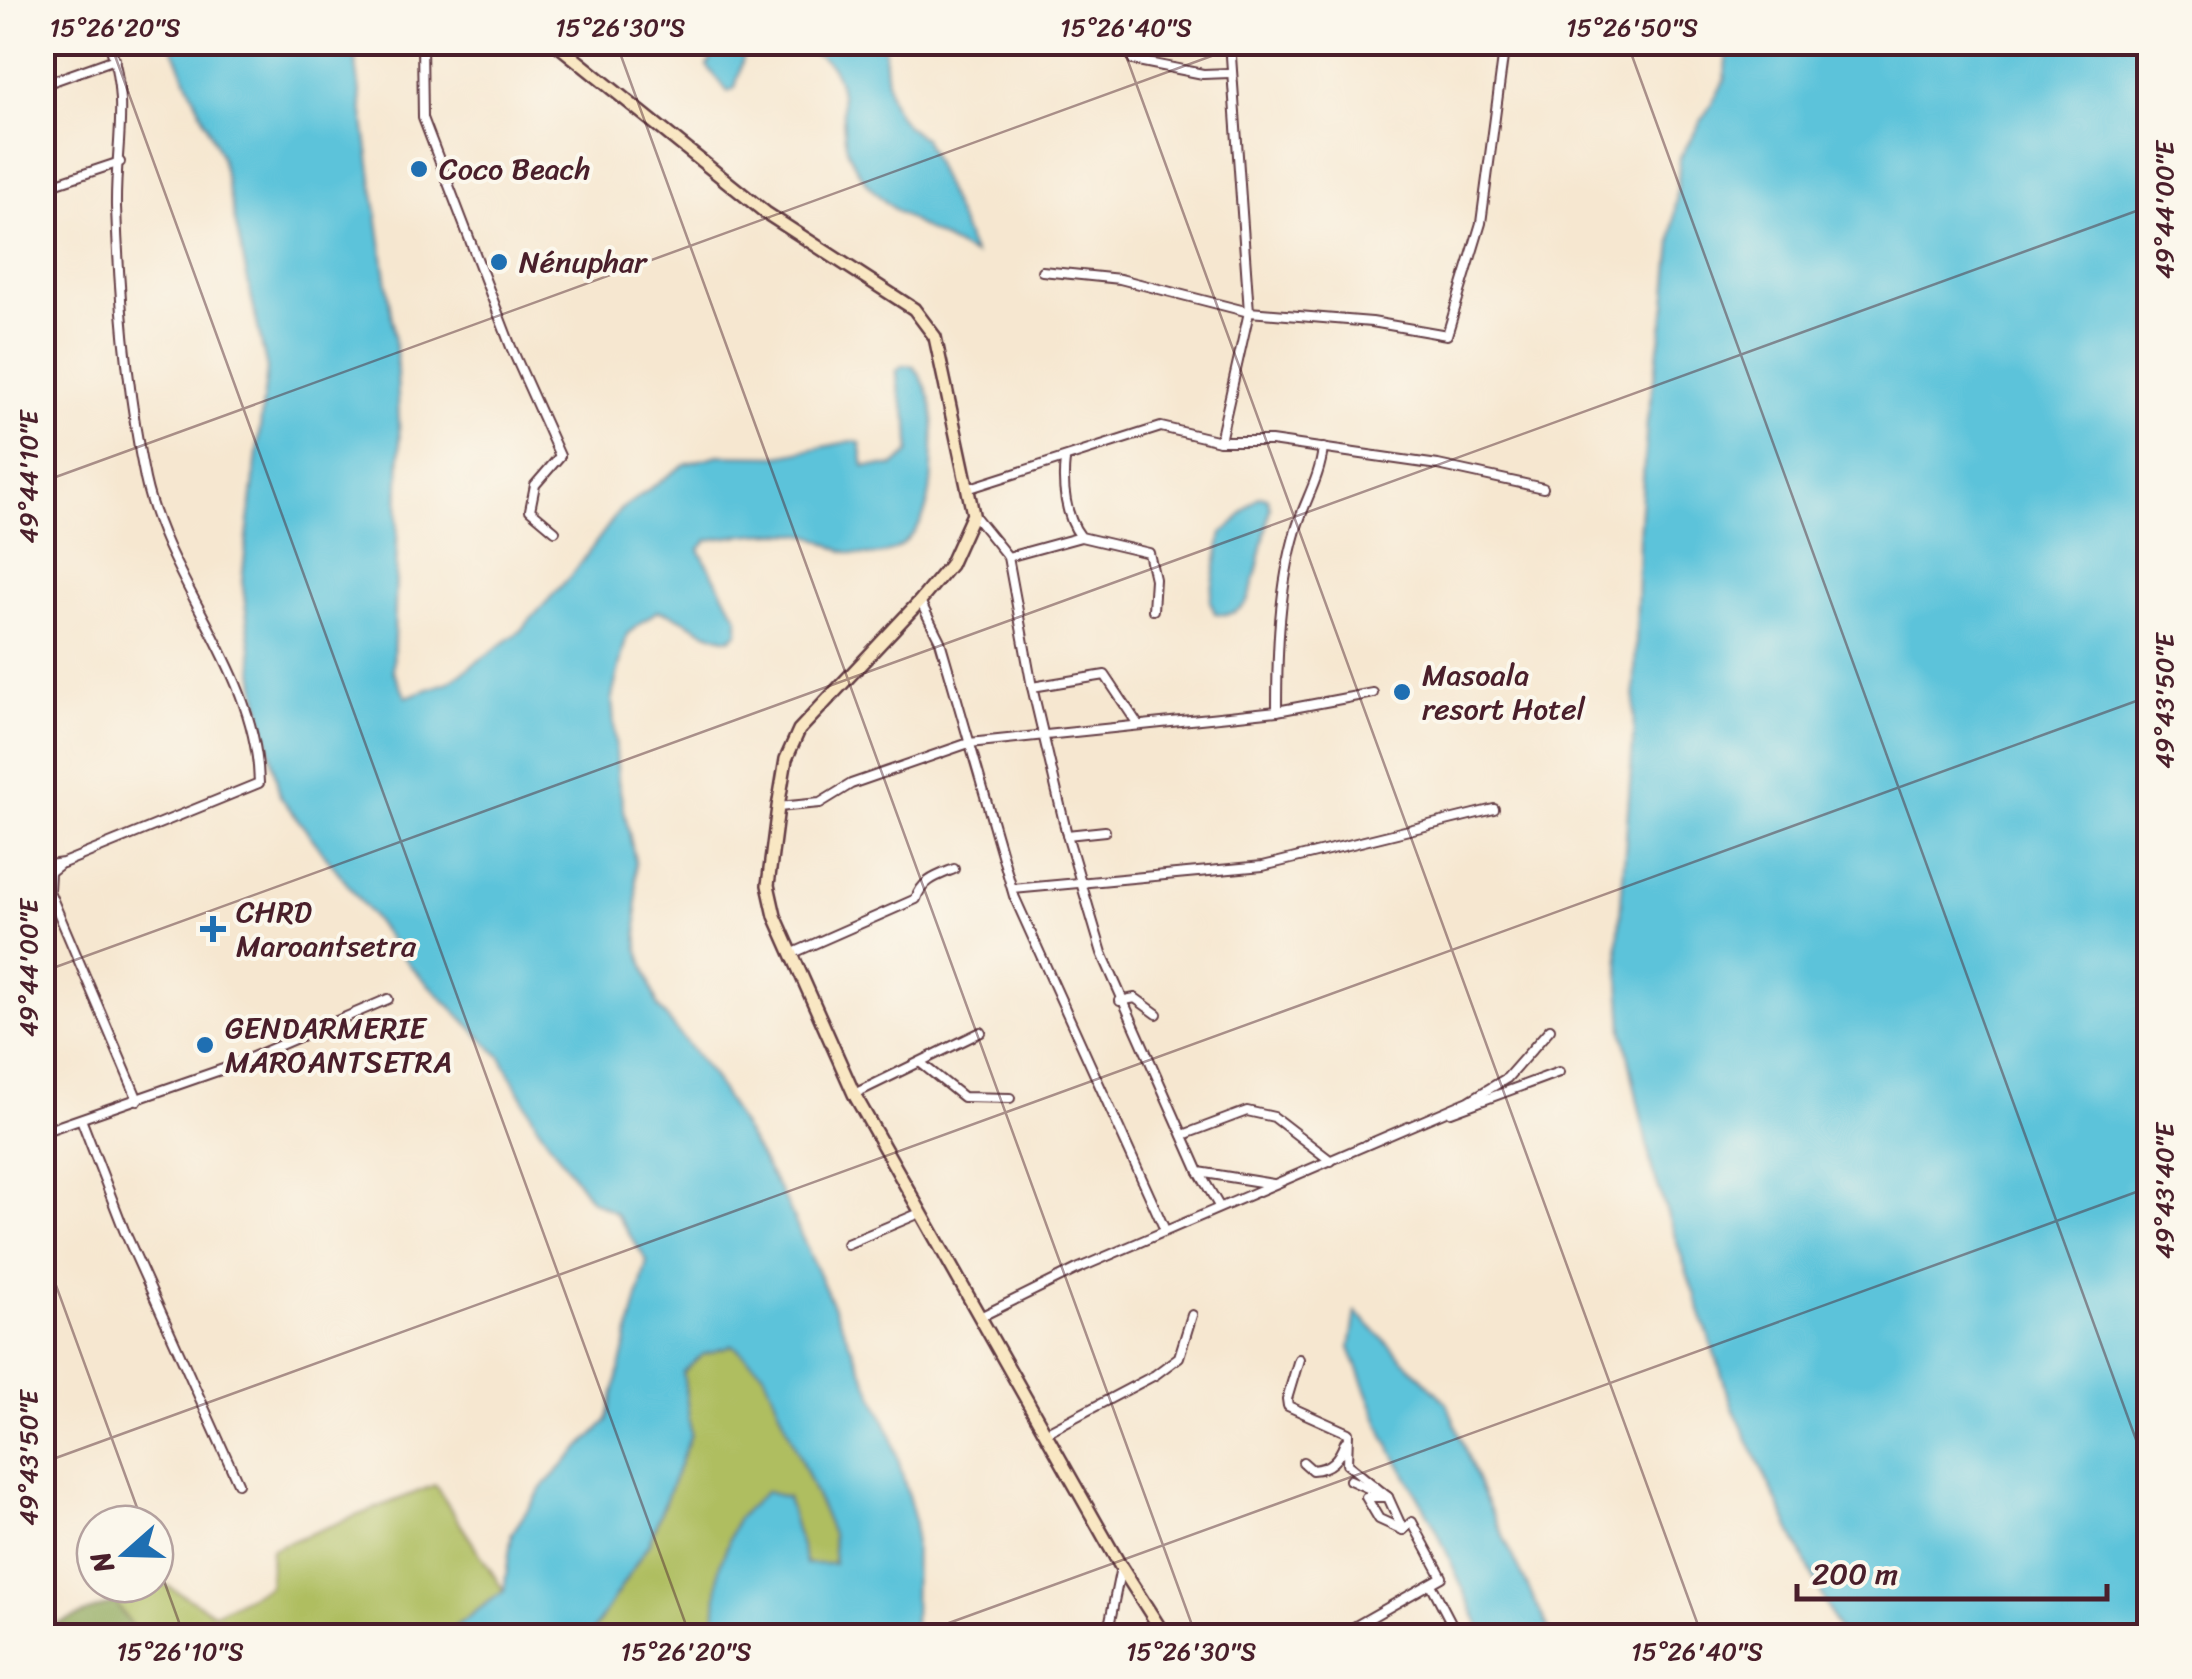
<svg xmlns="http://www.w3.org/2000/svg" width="2192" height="1679" font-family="Sriracha,sans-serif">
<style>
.green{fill:#afbe61;stroke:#7c6e46;stroke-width:2.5}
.forest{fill:#8ba557;stroke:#6a6241;stroke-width:2.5}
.water{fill:#5cc3da;stroke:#537182;stroke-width:2.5}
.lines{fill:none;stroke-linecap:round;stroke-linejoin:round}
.minor-casing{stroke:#643d44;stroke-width:12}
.secondary-casing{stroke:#643d44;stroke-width:16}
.minor{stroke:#fff;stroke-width:8}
.secondary{stroke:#f9e7c3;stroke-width:11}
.ticks{fill:none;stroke:#4a1f2b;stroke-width:2.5;stroke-opacity:0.45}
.poi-dot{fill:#1f6fb2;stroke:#fbf7ec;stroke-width:4}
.labels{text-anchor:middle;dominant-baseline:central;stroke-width:8;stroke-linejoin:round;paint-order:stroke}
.poi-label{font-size:30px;fill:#4a1f2b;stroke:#fbf7ec;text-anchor:start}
.neatline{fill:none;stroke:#4a1f2b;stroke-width:4}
.ticks-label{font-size:25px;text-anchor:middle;fill:#4a1f2b}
</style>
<rect width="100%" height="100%" fill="#fbf7ec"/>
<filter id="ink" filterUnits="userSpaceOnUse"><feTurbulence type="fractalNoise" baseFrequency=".01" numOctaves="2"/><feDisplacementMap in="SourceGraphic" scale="20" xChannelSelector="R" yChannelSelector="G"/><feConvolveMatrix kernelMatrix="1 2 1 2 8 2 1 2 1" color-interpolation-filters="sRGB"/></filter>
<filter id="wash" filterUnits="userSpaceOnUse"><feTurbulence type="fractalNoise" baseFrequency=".0048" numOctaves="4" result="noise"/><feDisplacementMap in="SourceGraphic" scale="40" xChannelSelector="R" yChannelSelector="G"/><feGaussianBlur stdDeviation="2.25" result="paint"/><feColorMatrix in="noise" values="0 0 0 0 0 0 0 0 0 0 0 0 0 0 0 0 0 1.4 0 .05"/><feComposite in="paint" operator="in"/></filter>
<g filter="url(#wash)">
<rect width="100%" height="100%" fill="#f6e7d0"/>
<g class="green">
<polygon points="733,1345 764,1372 832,1534 834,1565 806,1564 787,1498 712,1625 714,1636 590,1636 649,1543 691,1434 683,1372 702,1355"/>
<polygon points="435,1485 504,1591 442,1636 138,1636 115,1602 164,1584 214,1613 269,1586 271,1549"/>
</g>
<polygon class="forest" points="115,1602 138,1636 43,1636 43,1629"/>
<g class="water">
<path d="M721,42L884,43C885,80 887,120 924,138L974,255C927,230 874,208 850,156C836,126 853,75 819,56C801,46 773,58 752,51L744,55L735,88L728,92L707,66Z"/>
<path d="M170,43H353L396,349L400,448L393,671L406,697L449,682L519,632L574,572L620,510L685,464L719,455L779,456L852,441L860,443L864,466H894L909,453C914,414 896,402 897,370L903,365L913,366C941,402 933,428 932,469C931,523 905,569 843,551C831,547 819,537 808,535C776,530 739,535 708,540L699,550L738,618V632L730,639C697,634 680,612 657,611L627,634L612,697L618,781L635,861L638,948L658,1007L713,1077L785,1200L891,1434L915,1521L914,1636H714L719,1567L737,1519L766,1491L787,1498L806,1564H834L832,1534L764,1372L733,1345L702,1355L683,1372L691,1434L649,1543L590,1636H442L504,1591L512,1533L545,1484L607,1421L647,1261L615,1213L590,1199L538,1126L501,1057L410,966L280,796L257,692L242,580L267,369L221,156Z"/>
<polygon points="1729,43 2149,43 2149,1636 1841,1636 1733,1408 1652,1169 1623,1030 1618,945 1633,743 1639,537 1647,421 1666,305 1680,158 1725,80"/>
<path d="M1260,496L1267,498L1270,507C1267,523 1254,593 1245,604C1237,613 1226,616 1215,613L1210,601L1222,533C1239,523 1244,506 1260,496Z"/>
<polygon points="1356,1312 1447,1403 1482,1493 1552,1636 1484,1636 1435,1526 1385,1438 1350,1348"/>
</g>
</g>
<g filter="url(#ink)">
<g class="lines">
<defs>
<g id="minor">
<polyline points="422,42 423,118 511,347 560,456 535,485 530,510 555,531"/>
<polyline points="1128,42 1133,60 1203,74 1230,73"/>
<polyline points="42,85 115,59"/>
<polyline points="42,188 120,162"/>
<polyline points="1042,271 1120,279 1249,312 1372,322 1447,335 1481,223 1505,42"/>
<polyline points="1220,441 1249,312 1230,42"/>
<path d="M1065,460C1062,485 1065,517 1081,537L1149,553L1155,579L1153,610"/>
<polyline points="970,488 1161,427 1220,441 1271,441 1438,465 1543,488"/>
<polyline points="973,514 1008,557 1032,687 1067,835 1102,953 1199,1172 1273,1184"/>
<polyline points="1008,557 1081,537"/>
<polyline points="920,601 940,641 1014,896 1165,1230"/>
<polyline points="1032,687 1105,675 1137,723"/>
<path d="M1277,711C1277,652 1279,587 1296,530C1304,502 1320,478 1323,448"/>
<polyline points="778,807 820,803 851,784 969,743 1277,711 1373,693"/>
<polyline points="1067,835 1105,831"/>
<polyline points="59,865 50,872 49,891 138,1100"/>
<path d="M42,866L63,863L259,783C257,672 168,585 145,479C127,391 119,297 116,207C115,146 130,104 109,42"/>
<polyline points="1013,889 1263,866 1494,809"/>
<path d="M791,954L916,899C922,880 937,876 954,869"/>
<polyline points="1120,1001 1135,998 1157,1014"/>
<polyline points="922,1064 963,1097 1010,1098"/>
<polyline points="854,1094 981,1032"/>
<polyline points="1451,1112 1559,1072"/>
<polyline points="81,1119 124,1230 238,1483"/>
<polyline points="42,1132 229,1067 388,999"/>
<polyline points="1183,1135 1247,1111 1274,1117 1331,1161"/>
<polyline points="1199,1172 1219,1206"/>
<polyline points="847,1244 920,1213"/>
<polyline points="982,1316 1077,1269 1469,1101 1507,1078 1550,1029"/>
<polyline points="1299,1359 1287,1399 1288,1406 1348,1433 1347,1464 1388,1497 1366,1497 1379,1519 1403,1530 1412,1522 1442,1577 1338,1636"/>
<polyline points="1045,1433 1155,1375 1179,1357 1192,1315"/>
<path d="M1303,1462L1312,1470C1330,1469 1339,1459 1345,1442"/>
<polyline points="1350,1480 1388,1497 1403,1530"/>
<polyline points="1432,1586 1458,1636"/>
<polyline points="1107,1636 1121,1567"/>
</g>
<polyline id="secondary" points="554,42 766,213 914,309 935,337 973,514 950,565 920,601 799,730 786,759 778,807 768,885 775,916 854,1094 1121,1567 1165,1636"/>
</defs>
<use href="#minor" class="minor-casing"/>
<use href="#secondary" class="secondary-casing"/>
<use href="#minor" class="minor"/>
<use href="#secondary" class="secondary"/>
</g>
</g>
<path class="ticks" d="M110,42L690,1636M616,42L1196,1636M1121,42L1702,1636M1627,42L2150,1478M2133,42L2150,88M42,482L1250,42M42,972L2150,206M42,1247L143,1524M42,1463L2150,696M155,1556L184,1636M913,1636L2150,1187"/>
<g class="poi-dot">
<circle cx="419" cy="169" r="10"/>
<circle cx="499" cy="262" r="10"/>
<circle cx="1402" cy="692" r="10"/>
<path d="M208 914h10v10h10v10h-10v10h-10v-10h-10v-10h10z"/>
<circle cx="205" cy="1045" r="10"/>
</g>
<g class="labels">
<g class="poi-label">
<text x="439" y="169">Coco Beach</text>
<text x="519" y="262">Nénuphar</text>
<text x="1422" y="675">Masoala<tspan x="1422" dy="34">resort Hotel</tspan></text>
<text x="236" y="912">CHRD<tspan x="236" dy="34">Maroantsetra</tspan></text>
<text x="225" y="1028">GENDARMERIE<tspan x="225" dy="34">MAROANTSETRA</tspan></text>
</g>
</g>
<rect width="2192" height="1679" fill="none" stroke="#fbf7ec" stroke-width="110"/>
<g transform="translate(125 1554) rotate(250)"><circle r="48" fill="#fbf7ec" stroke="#b4a19f" stroke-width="2.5"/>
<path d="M0-8L18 38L0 25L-18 38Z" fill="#1f6fb2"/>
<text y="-15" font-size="28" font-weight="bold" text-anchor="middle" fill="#4a1f2b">N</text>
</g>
<path d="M1797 1584v15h310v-15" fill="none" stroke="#4a1f2b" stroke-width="5"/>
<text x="1812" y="1584" font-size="30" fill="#4a1f2b" stroke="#fbf7ec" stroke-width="8" paint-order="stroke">200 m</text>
<rect x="55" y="55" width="2082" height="1569" class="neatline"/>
<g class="ticks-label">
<text x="115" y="36">15°26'20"S</text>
<text x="620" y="36">15°26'30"S</text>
<text x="1126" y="36">15°26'40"S</text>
<text x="1632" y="36">15°26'50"S</text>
<text transform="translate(2164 210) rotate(-90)" y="9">49°44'00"E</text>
<text transform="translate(28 477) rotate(-90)" y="9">49°44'10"E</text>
<text transform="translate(2164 701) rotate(-90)" y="9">49°43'50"E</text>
<text transform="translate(28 968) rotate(-90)" y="9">49°44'00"E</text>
<text transform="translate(2164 1191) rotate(-90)" y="9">49°43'40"E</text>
<text transform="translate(28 1458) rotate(-90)" y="9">49°43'50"E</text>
<text x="180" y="1660">15°26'10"S</text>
<text x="686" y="1660">15°26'20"S</text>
<text x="1191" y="1660">15°26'30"S</text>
<text x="1697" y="1660">15°26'40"S</text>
</g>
</svg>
